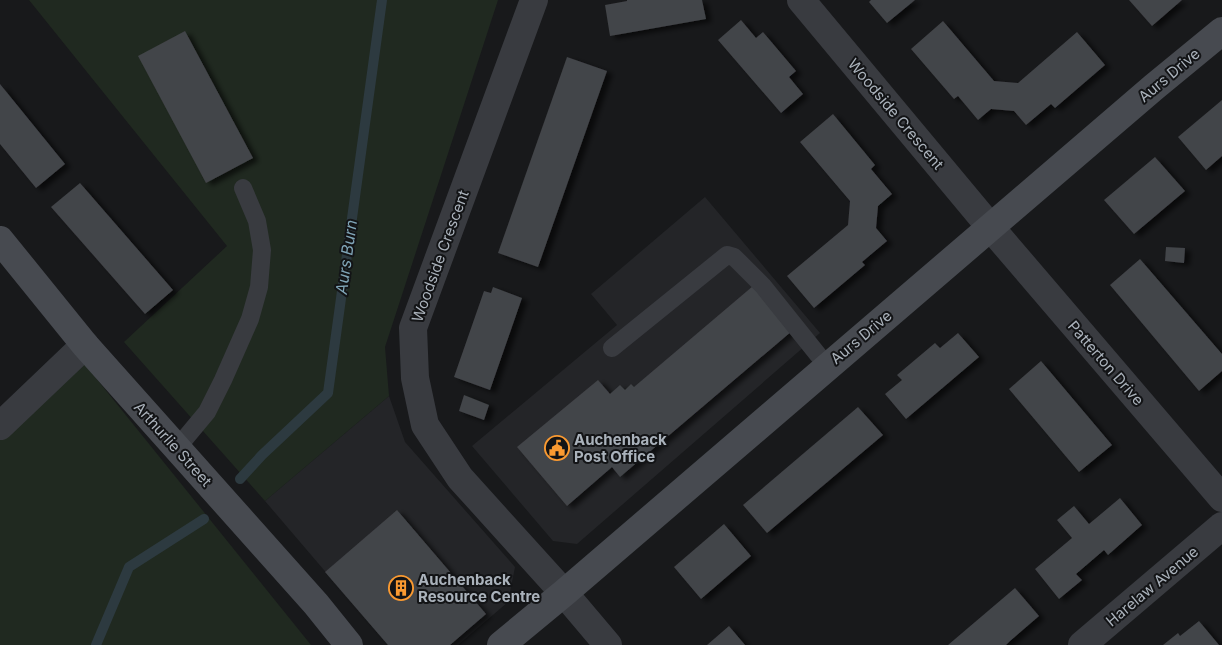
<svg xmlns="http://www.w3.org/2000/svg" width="1222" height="645" font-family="Inter,sans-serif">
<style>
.built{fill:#242528}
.green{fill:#202920}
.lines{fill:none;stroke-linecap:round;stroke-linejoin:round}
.stream{stroke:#2d3a40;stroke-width:10}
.building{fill:#424448;filter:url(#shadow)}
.lane{stroke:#393b40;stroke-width:18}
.street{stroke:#393b40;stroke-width:28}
.secondary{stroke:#474a50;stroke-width:28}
.labels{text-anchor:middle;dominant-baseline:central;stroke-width:4;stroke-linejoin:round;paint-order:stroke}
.street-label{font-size:15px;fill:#aab2bb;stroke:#131416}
.poi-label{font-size:15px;font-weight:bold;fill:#aab2bb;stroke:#131416;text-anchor:start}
.water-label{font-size:16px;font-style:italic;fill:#80a5b7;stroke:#131416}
</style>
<defs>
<filter id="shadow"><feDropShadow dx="5.5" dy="3" stdDeviation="2.5" flood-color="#0009"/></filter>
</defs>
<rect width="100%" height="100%" fill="#18191b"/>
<g class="built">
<polygon points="705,197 820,333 577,544 553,541 472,446 617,325 591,294"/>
<polygon points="389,396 405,442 515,567 508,602 458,645 388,645 265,501"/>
</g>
<g class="green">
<polygon points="29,0 498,0 385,347 389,396 265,501 124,342 227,246"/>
<polygon points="79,357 311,645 0,645 0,434"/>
</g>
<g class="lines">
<g class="stream">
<polyline points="240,479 262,455 328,393 382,0"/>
<polyline points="96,645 129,567 204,519"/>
</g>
</g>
<g class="building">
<polygon points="627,0 702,0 706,19 610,36 605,5 627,1"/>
<polygon points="871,0 915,0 887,23 869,2"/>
<polygon points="1129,0 1182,0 1152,26"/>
<polygon points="741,20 756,38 763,32 796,71 789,77 803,94 781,113 718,40"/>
<polygon points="943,21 994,81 1018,83 1077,32 1105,65 1055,108 1051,104 1026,125 1014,111 991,109 978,120 958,96 954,99 911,49"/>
<polygon points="185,31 253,158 206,183 138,56"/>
<polygon points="567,57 607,71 538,267 498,253"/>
<polygon points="0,84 65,164 36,188 0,144"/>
<polygon points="1222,100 1222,156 1206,170 1178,137"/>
<polygon points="833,114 875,165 871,169 892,194 878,206 876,228 887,241 862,262 865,265 814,308 787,276 848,225 850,201 800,142"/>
<polygon points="1155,157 1185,191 1134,234 1104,200"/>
<polygon points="80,183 173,290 145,314 51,207"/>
<polygon points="1166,247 1185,248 1184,263 1165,261"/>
<polygon points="1140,259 1222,354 1222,371 1199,391 1110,285"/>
<polygon points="753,286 792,331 620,477 612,467 567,506 517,447 598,380 610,394 620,385 625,390 631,384 634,387"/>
<polygon points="493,287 522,298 490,390 454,377 484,291 491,293"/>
<polygon points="958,333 979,357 906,419 885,394 902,380 897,375 935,343 940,348"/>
<polygon points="1041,361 1112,445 1079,472 1009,389"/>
<polygon points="464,395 489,405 484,420 459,411"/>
<polygon points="858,407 883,435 767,533 743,505"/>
<polygon points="1120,498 1142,525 1108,555 1104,550 1076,574 1082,580 1059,599 1035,569 1072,538 1057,520 1074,506 1089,524"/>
<polygon points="397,510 486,614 450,645 388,645 325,572"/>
<polygon points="724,524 751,556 701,599 674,567"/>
<polygon points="1015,588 1039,616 1010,641 1006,645 948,645"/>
<polygon points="1199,621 1219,645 1163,645 1178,633 1180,636"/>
<polygon points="729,626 745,645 707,645"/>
</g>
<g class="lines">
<g class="lane">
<polyline points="612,348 727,255 734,257 763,286 827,366"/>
<polyline points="177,448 207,412 223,380 250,319 259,287 262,250 257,221 243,188"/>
</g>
<g class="street">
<polyline points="534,0 413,328 415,378 425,425 460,478 564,593 608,645"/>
<polyline points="801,0 991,228 1222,498"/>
<polyline points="0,426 85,345"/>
<polyline points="1082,645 1222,526"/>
</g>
<g class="secondary">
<polyline points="0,240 85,345 316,604 349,645"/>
<polyline points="501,645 564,593 1154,87 1222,31"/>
</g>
</g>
<defs>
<symbol id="civic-ring" viewBox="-11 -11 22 22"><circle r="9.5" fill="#131416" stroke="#fa9a31" stroke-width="1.5"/><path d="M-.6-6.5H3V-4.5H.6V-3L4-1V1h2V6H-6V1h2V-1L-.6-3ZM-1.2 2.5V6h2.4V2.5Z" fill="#fa9a31"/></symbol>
<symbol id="building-ring" viewBox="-11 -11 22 22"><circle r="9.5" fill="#131416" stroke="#fa9a31" stroke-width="1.5"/><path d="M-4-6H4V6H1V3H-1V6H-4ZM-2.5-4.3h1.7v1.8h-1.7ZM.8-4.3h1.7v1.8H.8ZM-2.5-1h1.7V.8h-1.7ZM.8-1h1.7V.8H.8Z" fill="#fa9a31"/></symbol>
</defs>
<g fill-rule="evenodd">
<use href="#civic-ring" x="543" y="434" width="28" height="28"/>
<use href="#building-ring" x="387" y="574" width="28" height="28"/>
</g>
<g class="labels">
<g class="street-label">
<text transform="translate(1169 75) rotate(-40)">Aurs Drive</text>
<text transform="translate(896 114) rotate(50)">Woodside Crescent</text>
<text transform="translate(440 256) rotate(-70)">Woodside Crescent</text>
<text transform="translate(861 337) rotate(-40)">Aurs Drive</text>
<text transform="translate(1106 363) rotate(49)">Patterton Drive</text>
<text transform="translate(173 444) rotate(48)">Arthurlie Street</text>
<text transform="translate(1152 586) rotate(-40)">Harelaw Avenue</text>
</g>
<g class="poi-label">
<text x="574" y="439">Auchenback<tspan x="574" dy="17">Post Office</tspan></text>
<text x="418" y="579">Auchenback<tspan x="418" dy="17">Resource Centre</tspan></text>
</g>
<g class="water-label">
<text transform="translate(346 257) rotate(-82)">Aurs Burn</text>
</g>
</g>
</svg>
